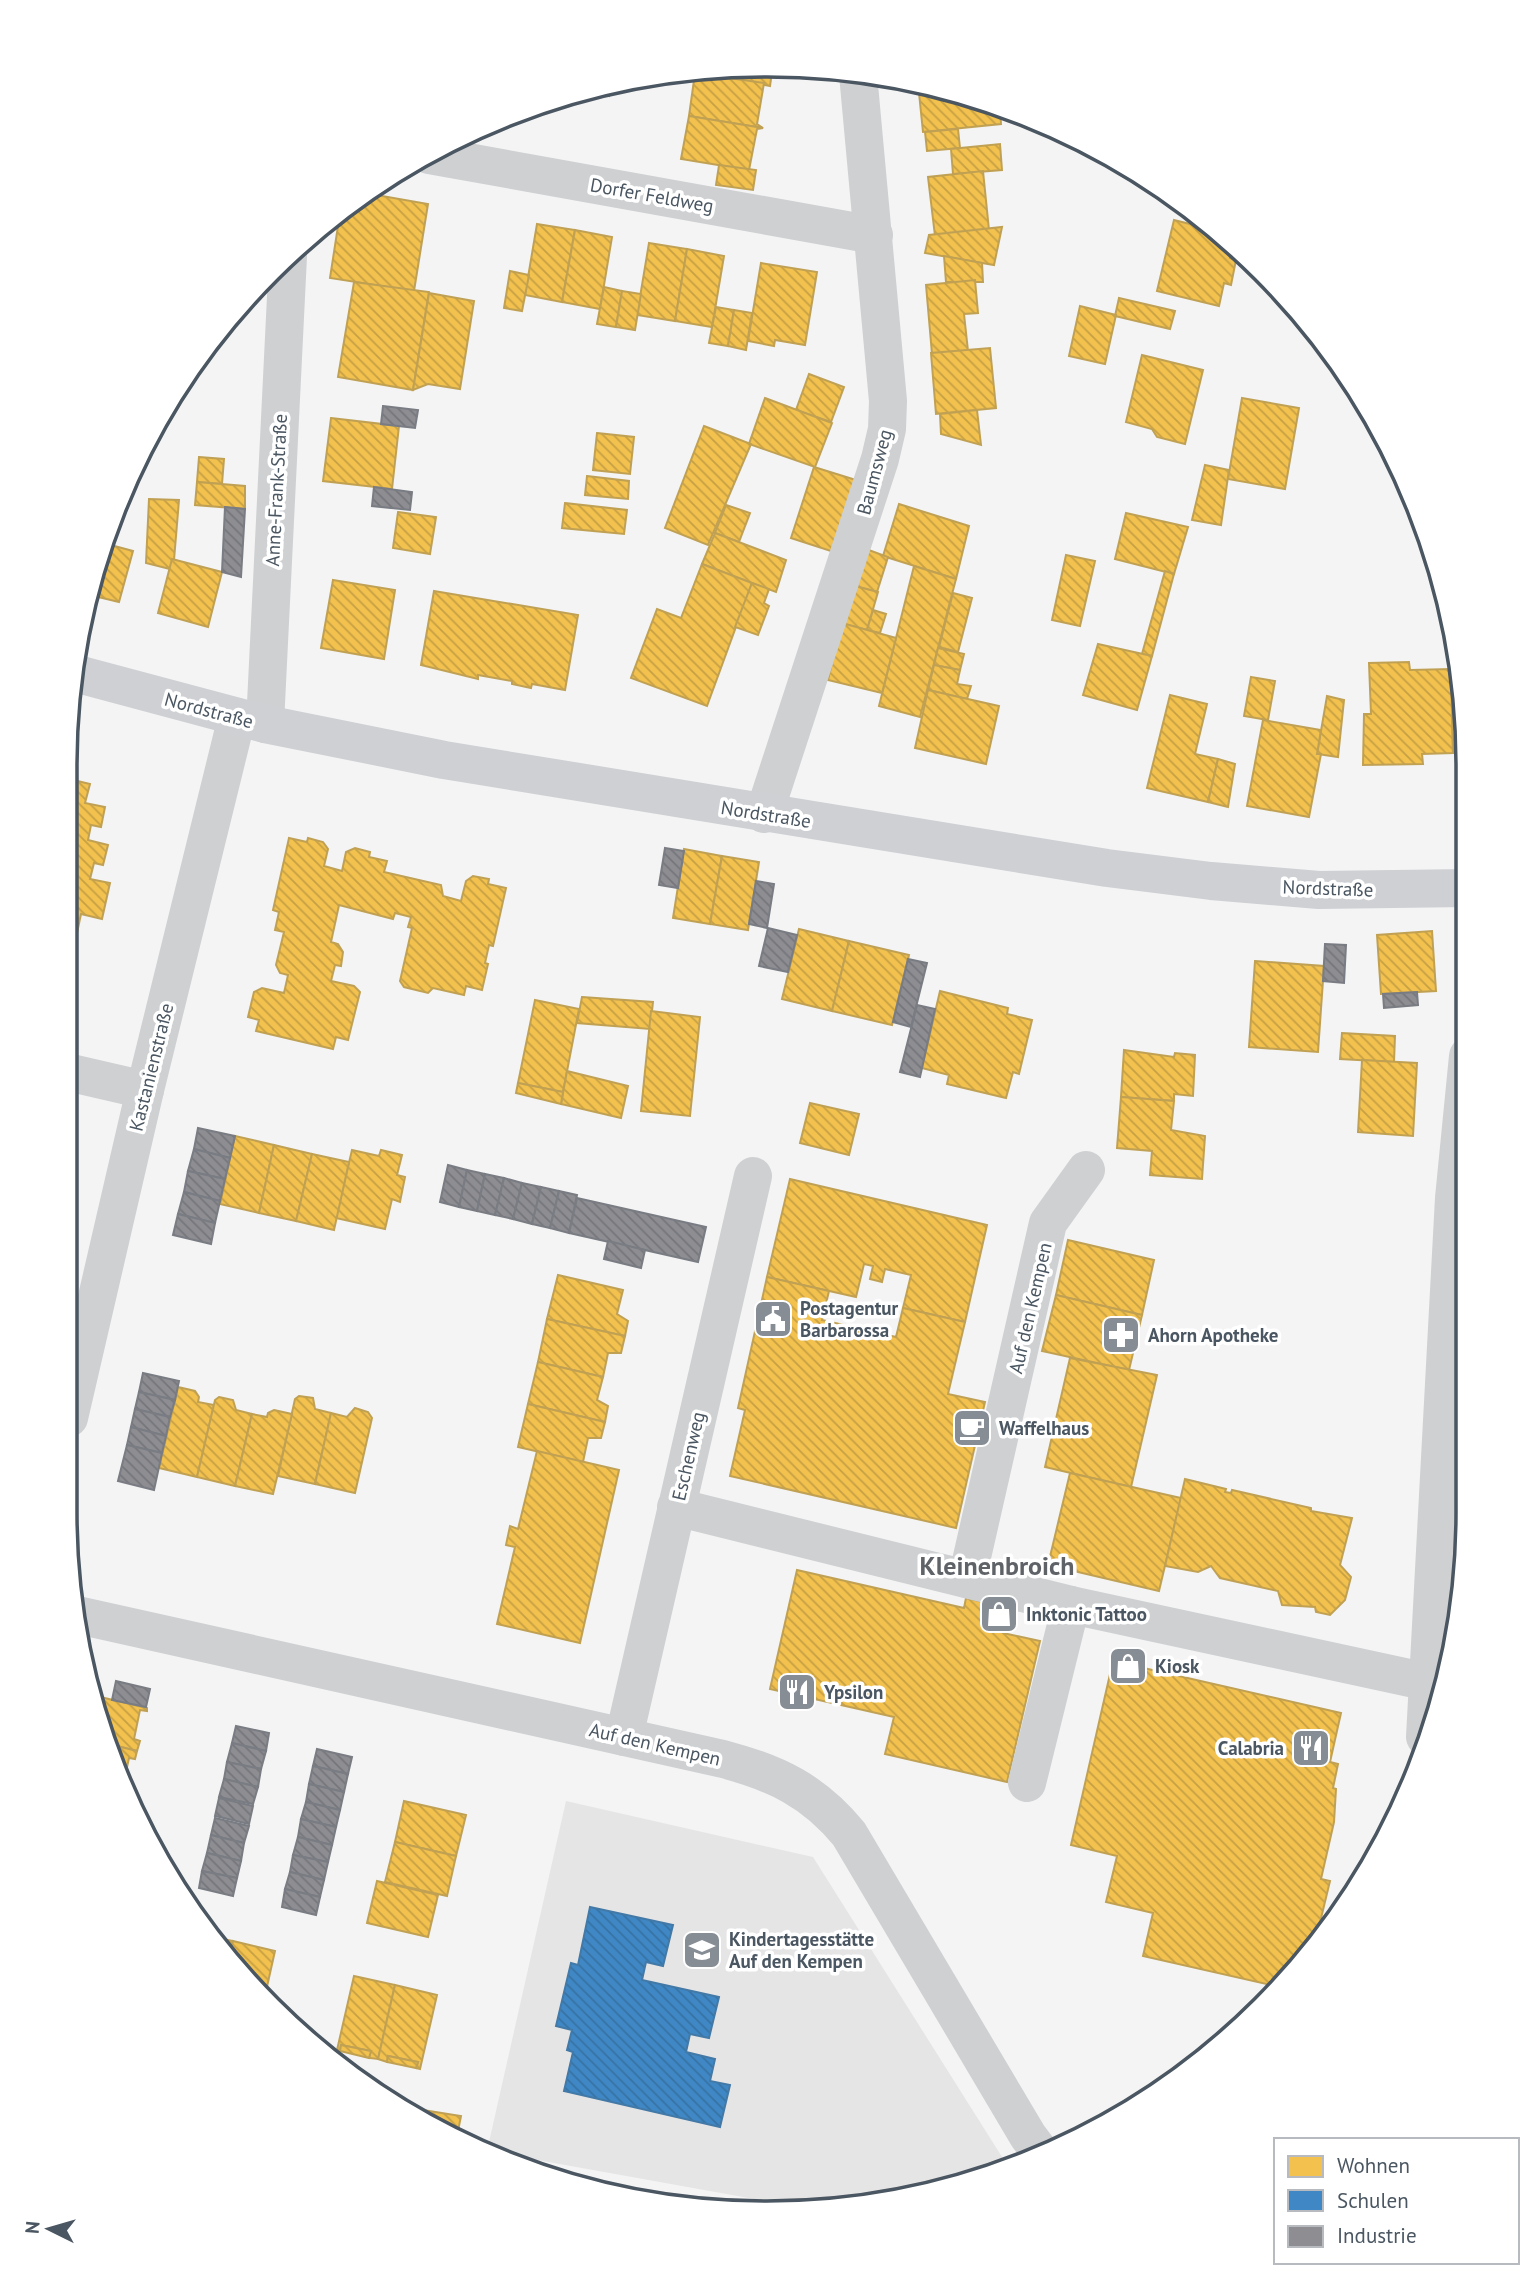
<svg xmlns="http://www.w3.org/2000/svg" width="1533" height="2278" font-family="'PT Sans',sans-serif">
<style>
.education{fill:#e6e5e6}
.homes{fill:url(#homes-back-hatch);stroke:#c0a154;stroke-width:2}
.schools{fill:url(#schools-back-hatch);stroke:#4279a7;stroke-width:2}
.industry{fill:url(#industry-back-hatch);stroke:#797c83;stroke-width:2}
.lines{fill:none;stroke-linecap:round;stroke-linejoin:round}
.street{stroke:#ced0d2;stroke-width:38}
.secondary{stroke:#ced0d4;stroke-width:38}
.labels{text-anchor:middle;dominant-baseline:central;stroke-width:7;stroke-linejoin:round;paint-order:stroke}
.street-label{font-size:19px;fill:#4a5661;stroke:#fff}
.poi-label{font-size:19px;font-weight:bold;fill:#4a5661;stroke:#fff;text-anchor:start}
.district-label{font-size:26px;font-weight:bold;fill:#5f6368;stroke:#fff}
.rim{fill:none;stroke:#4a5661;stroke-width:3.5}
</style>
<defs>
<pattern id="homes-back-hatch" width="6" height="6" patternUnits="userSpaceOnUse" patternTransform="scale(1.75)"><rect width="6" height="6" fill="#f2c14e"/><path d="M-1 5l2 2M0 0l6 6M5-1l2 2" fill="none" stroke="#c6a044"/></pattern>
<pattern id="schools-back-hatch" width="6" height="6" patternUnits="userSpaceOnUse" patternTransform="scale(1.75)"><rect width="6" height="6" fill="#3f88c5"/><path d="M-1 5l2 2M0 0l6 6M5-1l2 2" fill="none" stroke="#3772a3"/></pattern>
<pattern id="industry-back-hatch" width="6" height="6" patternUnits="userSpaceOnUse" patternTransform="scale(1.75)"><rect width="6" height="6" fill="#8d8d92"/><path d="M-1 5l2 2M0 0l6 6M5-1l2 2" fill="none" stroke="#75767b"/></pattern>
</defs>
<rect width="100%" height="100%" fill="#f4f4f4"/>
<polygon class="education" points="566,1801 813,1857 1009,2168 904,2200 799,2207 487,2151"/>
<g class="homes">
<polygon points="773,65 770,86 733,79 734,68"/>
<polygon points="695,73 764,83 757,124 763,128 689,116"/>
<polygon points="620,81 619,87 609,91 609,96 584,92"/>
<polygon points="918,83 1000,107 1001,124 923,132"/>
<polygon points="689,116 763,128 757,129 749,170 681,159"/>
<polygon points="958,129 960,148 927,151 925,132"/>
<polygon points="1000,144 1002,170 953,174 951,149"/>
<polygon points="719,165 756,170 753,190 716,185"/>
<polygon points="983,171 989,230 935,236 928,177"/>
<polygon points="365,193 428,204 414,291 330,278 340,213"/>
<polygon points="1174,220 1214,230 1233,246 1230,258 1236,260 1231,285 1224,283 1219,306 1157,291"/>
<polygon points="537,224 575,230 562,302 525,295"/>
<polygon points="1002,227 994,265 925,253 929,235"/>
<polygon points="575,230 612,237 600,309 562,302"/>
<polygon points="649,243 687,249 675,321 637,315"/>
<polygon points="687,249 724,256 712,327 675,321"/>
<polygon points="944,256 982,263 983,282 946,282"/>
<polygon points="761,263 817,272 805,345 775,340 774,346 748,341"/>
<polygon points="510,271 529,275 522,311 504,308"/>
<polygon points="975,280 978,313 964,314 968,351 932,354 926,285"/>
<polygon points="354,282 429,292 413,390 338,377"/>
<polygon points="604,287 622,291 616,327 597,324"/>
<polygon points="622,291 641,294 635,330 616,327"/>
<polygon points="429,293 474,301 460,389 428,384 413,390"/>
<polygon points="1119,298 1175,311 1170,329 1115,316"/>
<polygon points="1080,306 1116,315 1105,364 1069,356"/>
<polygon points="716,307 734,310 728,346 709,343"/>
<polygon points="734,310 752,313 746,350 728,346"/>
<polygon points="990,348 996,408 936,414 931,353"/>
<polygon points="1142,355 1203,370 1185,444 1157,437 1152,429 1126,422"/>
<polygon points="809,374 844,387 831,422 796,410"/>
<polygon points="765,398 832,423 815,467 749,444"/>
<polygon points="1242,398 1299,408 1285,489 1228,479"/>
<polygon points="977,410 981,445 941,434 940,414"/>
<polygon points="331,418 399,426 392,489 323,481"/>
<polygon points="704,426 751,444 708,545 665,528"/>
<polygon points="597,433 634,437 630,474 593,470"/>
<polygon points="199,457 224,459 222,484 197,482"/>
<polygon points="1205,465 1229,470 1221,525 1192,520"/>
<polygon points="814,467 859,481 837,553 791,538"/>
<polygon points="587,476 629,481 628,499 585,495"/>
<polygon points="197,482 245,486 245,509 195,505"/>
<polygon points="149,499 179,500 174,560 170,569 146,563"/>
<polygon points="565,503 627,510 624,534 562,528"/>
<polygon points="899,504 969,526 956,579 883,556"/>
<polygon points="726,505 750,513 739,542 715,533"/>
<polygon points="398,512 436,517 430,554 393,548"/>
<polygon points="1126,513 1188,527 1174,574 1115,559"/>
<polygon points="715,533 786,560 776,592 702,564"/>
<polygon points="107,544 133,551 119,602 90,595"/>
<polygon points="866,549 888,557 877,592 855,586"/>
<polygon points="1066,555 1095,561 1080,626 1052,620"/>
<polygon points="172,559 222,572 208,627 158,613"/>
<polygon points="702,564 752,583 707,706 631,678 657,609 681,618"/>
<polygon points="914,566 956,579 920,717 879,706"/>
<polygon points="1165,571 1174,574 1152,656 1142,654"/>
<polygon points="333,580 395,590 384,659 321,648"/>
<polygon points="752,583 769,589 764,603 769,606 758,635 735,627"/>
<polygon points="855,586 878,592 867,630 844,624"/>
<polygon points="434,591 578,615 565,690 532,684 531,688 512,684 512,681 478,675 478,679 421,665"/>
<polygon points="953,593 972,598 958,652 939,647"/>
<polygon points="873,610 886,614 880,633 867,630"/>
<polygon points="842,623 896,638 882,693 828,680"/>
<polygon points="1098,644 1152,656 1137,710 1083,695"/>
<polygon points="938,648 964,654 960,670 934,665"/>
<polygon points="1409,662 1410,670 1451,669 1453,753 1422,754 1423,764 1363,765 1364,714 1371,714 1369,663"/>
<polygon points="934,665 960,670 957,684 971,686 967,699 928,690"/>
<polygon points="1451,669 1459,669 1467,752 1453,753"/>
<polygon points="1251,677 1275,681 1268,720 1244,716"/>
<polygon points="928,690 999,706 986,764 915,748"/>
<polygon points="1170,695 1207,704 1195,754 1218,759 1208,802 1147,788"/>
<polygon points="1327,696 1344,700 1338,757 1317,754"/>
<polygon points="1263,720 1321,730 1317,754 1321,754 1309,817 1247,806"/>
<polygon points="1218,759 1235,764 1228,807 1208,802"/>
<polygon points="65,778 90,784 85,803 105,807 101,827 91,825 88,840 108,845 103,865 94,863 90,879 110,883 102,919 81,914 77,933 66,930"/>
<polygon points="289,838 307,842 308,838 323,842 328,849 324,866 342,871 346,852 355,848 370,852 369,857 387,861 384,872 441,885 443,896 461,901 466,881 473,876 489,879 488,884 506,888 493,946 489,945 485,963 488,964 482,990 466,986 464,995 433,988 428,993 404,987 400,981 412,928 408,927 411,917 395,913 393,919 339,905 331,942 338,944 343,952 341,966 335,965 331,981 354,986 360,992 348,1040 336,1037 333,1049 256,1031 259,1020 248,1017 254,992 262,988 284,993 288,975 280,973 276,965 284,932 275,930 279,912 273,910"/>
<polygon points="684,849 722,856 710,924 673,918"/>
<polygon points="722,856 759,862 748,930 710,924"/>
<polygon points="799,929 849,941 832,1011 782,999"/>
<polygon points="1432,931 1436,991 1381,994 1377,935"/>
<polygon points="849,941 909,955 892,1025 832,1011"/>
<polygon points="1255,961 1324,966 1318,1052 1249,1047"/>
<polygon points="940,991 1008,1008 1007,1014 1032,1020 1019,1074 1013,1072 1006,1098 947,1084 949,1075 922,1068"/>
<polygon points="582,997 653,1002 650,1029 577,1023"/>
<polygon points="535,1000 579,1009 563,1092 518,1083"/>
<polygon points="651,1011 700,1017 690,1116 641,1111"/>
<polygon points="1342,1033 1395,1036 1394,1062 1340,1059"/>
<polygon points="1124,1050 1174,1057 1175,1053 1195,1055 1193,1096 1174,1094 1174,1101 1121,1097"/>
<polygon points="1362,1060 1417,1063 1413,1136 1358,1132"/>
<polygon points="567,1071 628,1086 621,1118 561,1104"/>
<polygon points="518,1083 563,1092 561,1104 516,1093"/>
<polygon points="1121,1097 1174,1101 1171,1130 1205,1136 1202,1179 1150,1175 1152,1151 1117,1148"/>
<polygon points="810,1103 859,1114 849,1155 800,1143"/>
<polygon points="235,1136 274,1145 259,1213 220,1204"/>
<polygon points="274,1145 312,1154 296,1221 259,1213"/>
<polygon points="352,1150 379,1156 381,1150 402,1155 397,1175 405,1177 400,1202 392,1199 385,1229 336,1218"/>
<polygon points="312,1154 349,1162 334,1230 296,1221"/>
<polygon points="790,1179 987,1225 965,1322 903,1308 911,1275 885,1269 882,1282 870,1279 873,1266 864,1264 856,1297 767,1277"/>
<polygon points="1068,1240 1154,1260 1142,1315 1056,1295"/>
<polygon points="558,1275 623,1290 617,1314 628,1321 625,1336 547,1319"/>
<polygon points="767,1277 829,1291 822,1320 896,1337 903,1308 965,1322 948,1394 985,1402 956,1528 730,1476 745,1410 738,1408"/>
<polygon points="1056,1295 1142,1315 1129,1370 1042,1351"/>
<polygon points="547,1319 625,1336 621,1353 608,1353 603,1377 538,1362"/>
<polygon points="1070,1358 1157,1375 1131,1487 1045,1467"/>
<polygon points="538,1362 603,1377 597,1400 608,1406 605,1422 528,1404"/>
<polygon points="178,1387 195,1391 199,1397 198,1402 214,1405 197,1477 159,1468"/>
<polygon points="299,1396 313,1398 315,1409 331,1413 315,1484 278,1476 295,1399"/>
<polygon points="219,1397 233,1400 236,1410 252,1414 235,1486 197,1477 215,1400"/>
<polygon points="528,1404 605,1422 601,1438 588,1438 583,1462 518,1447"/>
<polygon points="355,1408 368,1412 372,1418 355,1493 315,1484 331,1413 347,1417"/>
<polygon points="274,1410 292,1414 273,1494 235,1486 252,1414 267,1417 268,1413"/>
<polygon points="537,1451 619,1470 580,1643 497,1624 515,1547 506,1545 510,1526 518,1529"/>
<polygon points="1070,1473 1181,1498 1159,1591 1048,1565"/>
<polygon points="1185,1479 1226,1489 1225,1492 1231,1493 1232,1490 1311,1508 1311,1511 1352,1518 1340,1565 1351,1577 1345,1600 1330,1615 1316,1612 1315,1607 1282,1605 1278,1591 1220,1578 1211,1566 1198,1572 1165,1566"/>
<polygon points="797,1570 964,1608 966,1598 1009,1608 1003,1633 1040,1641 1007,1782 885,1754 894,1717 770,1689"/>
<polygon points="1113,1661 1341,1713 1330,1762 1338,1764 1333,1788 1336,1789 1334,1822 1321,1879 1330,1881 1317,1935 1322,1936 1280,1987 1143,1956 1153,1913 1106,1902 1117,1856 1071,1845"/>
<polygon points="92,1695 147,1708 147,1711 140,1710 134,1739 140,1741 137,1751 105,1743"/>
<polygon points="105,1743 137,1751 135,1759 129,1758 124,1781"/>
<polygon points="404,1801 466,1815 456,1856 395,1842"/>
<polygon points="395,1842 456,1856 447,1896 385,1882"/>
<polygon points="377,1881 438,1895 428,1937 367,1923"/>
<polygon points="212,1937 233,1941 229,1958"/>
<polygon points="233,1941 275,1951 264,2000 229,1958"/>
<polygon points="354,1976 395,1985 378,2059 369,2058 371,2051 341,2045 340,2051 337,2050"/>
<polygon points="395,1985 437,1995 420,2069 416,2068 418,2062 388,2056 387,2062 378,2059"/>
<polygon points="341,2045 371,2051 369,2058 340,2051"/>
<polygon points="388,2056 418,2062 416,2068 387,2062"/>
<polygon points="423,2110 461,2116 457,2136 422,2116"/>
</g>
<polygon class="schools" points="590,1907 673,1925 663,1966 646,1962 642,1980 719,1997 709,2038 690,2034 686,2052 715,2059 710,2081 730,2085 720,2127 564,2091 573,2052 567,2050 572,2030 556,2026 571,1963 578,1965"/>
<g class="industry">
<polygon points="383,406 418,410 415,428 381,424"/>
<polygon points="374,487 412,492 410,510 372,506"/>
<polygon points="225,507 245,509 241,577 222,572"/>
<polygon points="665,848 684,851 678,888 659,885"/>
<polygon points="756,881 774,884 767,928 749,924"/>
<polygon points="768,928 797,935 788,972 759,966"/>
<polygon points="1325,944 1346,945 1344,983 1323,981"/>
<polygon points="908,959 927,963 911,1027 893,1022"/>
<polygon points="1417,992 1418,1005 1384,1008 1383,994"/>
<polygon points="917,1005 935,1009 920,1077 900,1072"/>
<polygon points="198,1128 235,1136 230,1158 194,1149"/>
<polygon points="194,1149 230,1158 225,1179 188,1171"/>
<polygon points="448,1165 467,1170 459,1207 440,1202"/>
<polygon points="467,1170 485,1174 477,1211 459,1207"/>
<polygon points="188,1171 225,1179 220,1201 184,1192"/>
<polygon points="485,1174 504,1178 495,1215 477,1211"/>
<polygon points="504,1178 522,1183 513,1219 495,1215"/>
<polygon points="522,1183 541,1187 532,1224 513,1219"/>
<polygon points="541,1187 559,1191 550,1228 532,1224"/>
<polygon points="559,1191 577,1195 569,1233 550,1228"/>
<polygon points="184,1192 220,1201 215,1223 178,1214"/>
<polygon points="577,1198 706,1227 698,1262 569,1233"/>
<polygon points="178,1214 215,1223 211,1244 173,1235"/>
<polygon points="608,1241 645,1250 641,1268 604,1259"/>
<polygon points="143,1373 179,1381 175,1400 139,1392"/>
<polygon points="139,1392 175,1400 170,1417 135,1409"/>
<polygon points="135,1409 170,1417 166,1436 131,1427"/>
<polygon points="131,1427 166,1436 162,1453 127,1445"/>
<polygon points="127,1445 162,1453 154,1490 118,1481"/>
<polygon points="116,1681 150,1689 146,1707 112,1700"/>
<polygon points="236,1726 269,1733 266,1751 232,1743"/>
<polygon points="232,1743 266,1751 261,1769 227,1762"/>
<polygon points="317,1749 352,1757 348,1774 313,1766"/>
<polygon points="227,1762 261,1769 258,1787 224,1779"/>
<polygon points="313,1766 348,1774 344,1792 309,1784"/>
<polygon points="224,1779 258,1787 253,1804 219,1797"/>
<polygon points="309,1784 344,1792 340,1810 306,1802"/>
<polygon points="219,1798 253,1806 249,1824 215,1816"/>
<polygon points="306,1802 340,1810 336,1827 301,1819"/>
<polygon points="215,1818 249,1826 244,1843 211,1835"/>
<polygon points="301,1819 336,1827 332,1845 298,1837"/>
<polygon points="211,1835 244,1843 241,1861 207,1853"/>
<polygon points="298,1837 332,1845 328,1862 293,1855"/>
<polygon points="207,1853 241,1861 237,1878 202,1871"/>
<polygon points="293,1855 328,1862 324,1880 290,1872"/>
<polygon points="202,1871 237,1878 233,1896 199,1888"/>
<polygon points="290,1872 324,1880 320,1897 285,1889"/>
<polygon points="285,1889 320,1897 316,1915 282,1907"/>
</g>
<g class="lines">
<g class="street">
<polyline points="429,155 874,235"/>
<polyline points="265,724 288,256"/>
<polyline points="764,814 880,459 887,429 888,401 858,74"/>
<polyline points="67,1072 145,1090"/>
<polyline points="69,1418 145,1090 237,717"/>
<polyline points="676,1507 1071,1605 1428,1682"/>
<polyline points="967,1579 1048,1223 1086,1170"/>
<path d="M73,1614L723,1759C776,1773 814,1791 849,1834L1028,2136L1043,2156"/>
<polyline points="624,1737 753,1176"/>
<polyline points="1425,1737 1454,1198 1468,1056"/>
<polyline points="1027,1783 1071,1605"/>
</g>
<polyline class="secondary" points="74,673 265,724 444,760 1107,868 1211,881 1319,890 1468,888"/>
</g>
<defs>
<symbol id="civic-square" viewBox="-11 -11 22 22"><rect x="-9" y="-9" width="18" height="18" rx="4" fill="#868d94" stroke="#fff"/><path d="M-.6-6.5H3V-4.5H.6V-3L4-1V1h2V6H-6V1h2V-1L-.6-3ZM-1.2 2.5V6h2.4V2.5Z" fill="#fff"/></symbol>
<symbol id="pharmacy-square" viewBox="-11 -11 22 22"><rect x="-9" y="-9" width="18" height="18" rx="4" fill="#868d94" stroke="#fff"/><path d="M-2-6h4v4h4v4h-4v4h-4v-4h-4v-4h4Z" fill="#fff"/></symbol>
<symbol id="cafe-square" viewBox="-11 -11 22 22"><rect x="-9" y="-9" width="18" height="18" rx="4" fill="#868d94" stroke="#fff"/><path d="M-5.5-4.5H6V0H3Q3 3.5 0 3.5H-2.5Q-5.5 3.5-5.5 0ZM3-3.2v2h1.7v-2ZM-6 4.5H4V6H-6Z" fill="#fff"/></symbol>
<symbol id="shop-square" viewBox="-11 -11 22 22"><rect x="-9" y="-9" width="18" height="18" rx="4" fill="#868d94" stroke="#fff"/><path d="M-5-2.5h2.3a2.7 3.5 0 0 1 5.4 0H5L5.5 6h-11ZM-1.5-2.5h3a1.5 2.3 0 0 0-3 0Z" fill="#fff"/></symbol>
<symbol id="restaurant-square" viewBox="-11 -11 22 22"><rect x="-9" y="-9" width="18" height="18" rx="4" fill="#868d94" stroke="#fff"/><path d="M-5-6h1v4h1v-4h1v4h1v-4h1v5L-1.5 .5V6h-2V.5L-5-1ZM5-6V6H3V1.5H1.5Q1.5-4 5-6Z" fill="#fff"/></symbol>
<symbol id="school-square" viewBox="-11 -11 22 22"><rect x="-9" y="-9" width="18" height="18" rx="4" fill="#868d94" stroke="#fff"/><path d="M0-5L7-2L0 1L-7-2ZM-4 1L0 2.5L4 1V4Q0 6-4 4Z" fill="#fff"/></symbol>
</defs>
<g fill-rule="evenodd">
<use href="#civic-square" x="751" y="1297" width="44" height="44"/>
<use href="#pharmacy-square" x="1099" y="1313" width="44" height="44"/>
<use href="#cafe-square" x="950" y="1406" width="44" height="44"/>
<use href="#shop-square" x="977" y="1592" width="44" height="44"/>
<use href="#shop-square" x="1106" y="1644" width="44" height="44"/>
<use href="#restaurant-square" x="775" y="1670" width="44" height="44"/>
<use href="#restaurant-square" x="1289" y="1726" width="44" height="44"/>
<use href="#school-square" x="680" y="1928" width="44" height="44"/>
</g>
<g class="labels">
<g class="street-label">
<text transform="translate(652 195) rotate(10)">Dorfer Feldweg</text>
<text transform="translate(874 472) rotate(-75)">Baumsweg</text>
<text transform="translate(276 490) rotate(-87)">Anne-Frank-Straße</text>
<text transform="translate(209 710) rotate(15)">Nordstraße</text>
<text transform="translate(766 814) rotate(9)">Nordstraße</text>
<text transform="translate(1328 888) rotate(2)">Nordstraße</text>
<text transform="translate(151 1067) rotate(-76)">Kastanienstraße</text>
<text transform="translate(1030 1308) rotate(-77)">Auf den Kempen</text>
<text transform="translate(688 1456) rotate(-77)">Eschenweg</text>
<text transform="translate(655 1744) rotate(13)">Auf den Kempen</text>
</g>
<g class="poi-label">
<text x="800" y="1308">Postagentur<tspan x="800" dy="22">Barbarossa</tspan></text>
<text x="1148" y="1335">Ahorn Apotheke</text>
<text x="999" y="1428">Waffelhaus</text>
<text x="1026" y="1614">Inktonic Tattoo</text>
<text x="1155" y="1666">Kiosk</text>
<text x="824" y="1692">Ypsilon</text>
<text x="1284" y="1748" text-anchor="end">Calabria</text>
<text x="729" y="1939">Kindertagesstätte<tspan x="729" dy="22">Auf den Kempen</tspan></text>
</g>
<g class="district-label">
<text x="997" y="1565">Kleinenbroich</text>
</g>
</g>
<path d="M0 0H1533V2278H0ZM766 77H767A689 689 0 0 1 1456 766V1512A689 689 0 0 1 767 2201H766A689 689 0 0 1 77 1512V766A689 689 0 0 1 766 77Z" fill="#fff" fill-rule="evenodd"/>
<path class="rim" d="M766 77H767A689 689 0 0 1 1456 766V1512A689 689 0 0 1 767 2201H766A689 689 0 0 1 77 1512V766A689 689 0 0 1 766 77Z"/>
<rect x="1274" y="2138" width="245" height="126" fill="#ffffff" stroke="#b7bbc0" stroke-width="2"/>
<rect x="1288" y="2156" width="35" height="21" fill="#f2c14e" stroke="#b7bbc0" stroke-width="2"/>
<text x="1337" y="2173" font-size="21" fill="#4a5661">Wohnen</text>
<rect x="1288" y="2190" width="35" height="21" fill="#3f88c5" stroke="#b7bbc0" stroke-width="2"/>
<text x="1337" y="2208" font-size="21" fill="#4a5661">Schulen</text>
<rect x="1288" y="2226" width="35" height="21" fill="#8d8d92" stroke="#b7bbc0" stroke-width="2"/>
<text x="1337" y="2243" font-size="21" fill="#4a5661">Industrie</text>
<g transform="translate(49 2229) rotate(275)" stroke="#ffffff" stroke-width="5" paint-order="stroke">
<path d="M0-5L12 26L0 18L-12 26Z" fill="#4a5661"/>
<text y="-10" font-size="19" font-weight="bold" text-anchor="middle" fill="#4a5661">N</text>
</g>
</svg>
